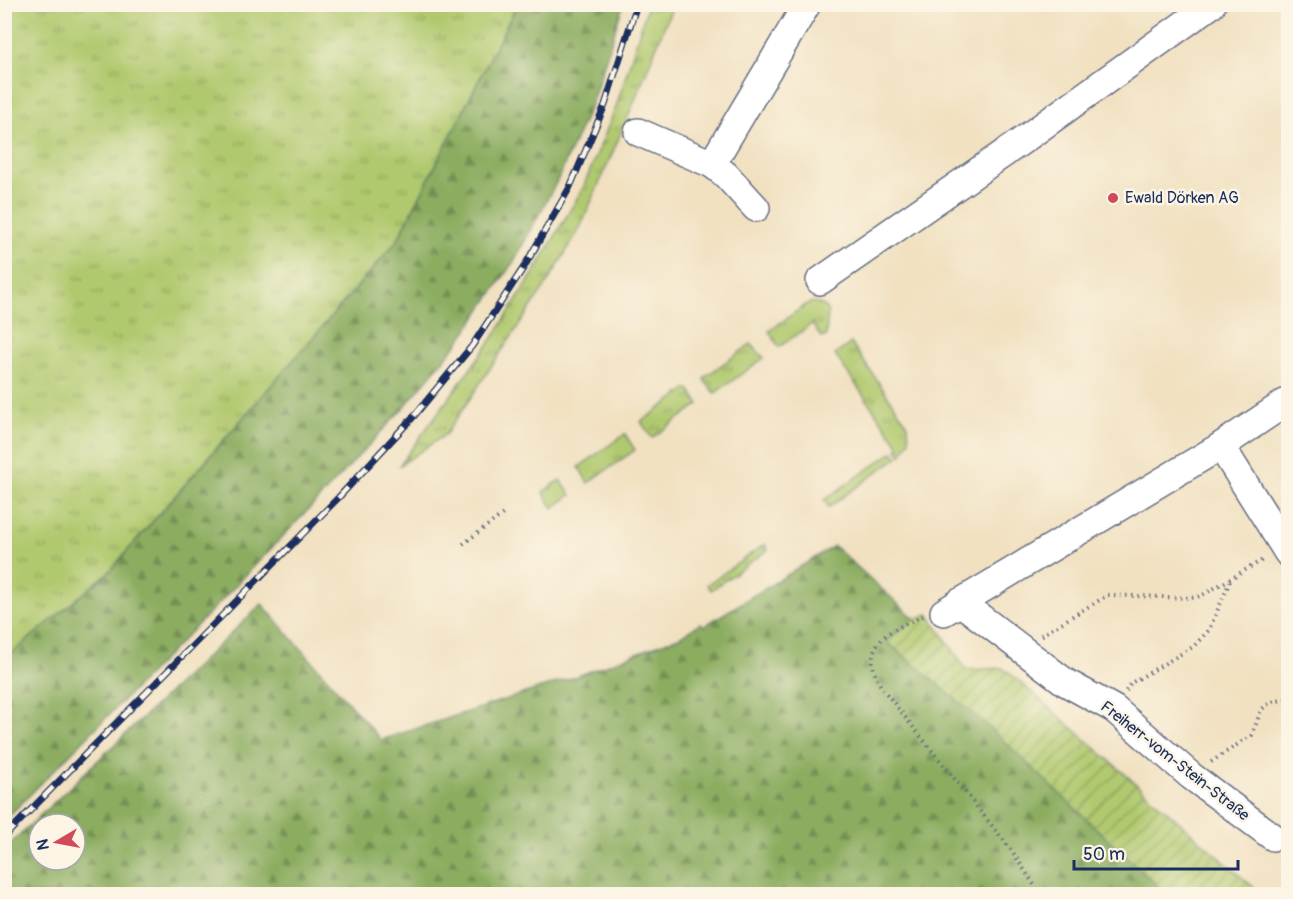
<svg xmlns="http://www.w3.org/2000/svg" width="1293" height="899" font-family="Pangolin,sans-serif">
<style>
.grass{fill:url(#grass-tufts);stroke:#667c66;stroke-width:1.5}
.forest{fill:url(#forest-firs);stroke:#546e60;stroke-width:1.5;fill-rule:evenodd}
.garden{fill:url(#garden-furrows);stroke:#667c66;stroke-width:1.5}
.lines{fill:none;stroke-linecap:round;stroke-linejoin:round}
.minor-casing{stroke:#666d81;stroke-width:30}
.path{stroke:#666d81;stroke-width:4;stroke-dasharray:1.5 4.5;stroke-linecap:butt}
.minor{stroke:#fff;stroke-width:27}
.rail-casing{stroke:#1b2f5e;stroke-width:7}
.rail{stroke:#fcf5e5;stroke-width:4.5;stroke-dasharray:14;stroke-linecap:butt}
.poi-dot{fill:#d1495b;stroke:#fcf5e5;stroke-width:2}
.labels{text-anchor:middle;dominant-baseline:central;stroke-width:5;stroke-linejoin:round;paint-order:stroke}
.poi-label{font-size:16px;fill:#1b2f5e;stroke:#fcf5e5;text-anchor:start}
.street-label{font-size:16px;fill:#1b2f5e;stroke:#fcf5e5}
</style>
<defs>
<pattern id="grass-tufts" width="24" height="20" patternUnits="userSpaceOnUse" patternTransform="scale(1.5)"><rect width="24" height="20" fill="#b1c96e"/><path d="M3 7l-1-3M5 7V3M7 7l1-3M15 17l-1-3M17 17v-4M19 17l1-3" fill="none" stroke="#8fa45e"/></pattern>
<pattern id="forest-firs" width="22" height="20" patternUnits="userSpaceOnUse" patternTransform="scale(1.5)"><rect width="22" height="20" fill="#8cad61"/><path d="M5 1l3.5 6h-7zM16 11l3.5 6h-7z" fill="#728d53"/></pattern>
<pattern id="garden-furrows" width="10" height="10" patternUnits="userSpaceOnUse" patternTransform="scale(1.5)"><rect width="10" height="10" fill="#b1c96e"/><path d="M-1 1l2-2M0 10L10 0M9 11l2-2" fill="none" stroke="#8fa45e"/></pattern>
</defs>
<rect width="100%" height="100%" fill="#fcf5e5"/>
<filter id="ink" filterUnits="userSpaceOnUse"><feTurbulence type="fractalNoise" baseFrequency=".0167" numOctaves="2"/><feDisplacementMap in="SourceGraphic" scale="12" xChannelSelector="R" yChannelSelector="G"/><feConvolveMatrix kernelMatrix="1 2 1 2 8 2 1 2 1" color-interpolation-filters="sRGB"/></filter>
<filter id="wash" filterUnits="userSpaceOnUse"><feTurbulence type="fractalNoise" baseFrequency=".008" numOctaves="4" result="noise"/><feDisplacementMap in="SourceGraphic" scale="24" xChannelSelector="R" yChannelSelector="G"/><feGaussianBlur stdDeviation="1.35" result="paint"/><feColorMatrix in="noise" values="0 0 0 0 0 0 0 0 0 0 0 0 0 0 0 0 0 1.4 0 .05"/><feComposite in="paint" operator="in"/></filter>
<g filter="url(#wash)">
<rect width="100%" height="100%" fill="#f1e1c1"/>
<g class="grass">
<polygon points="5,5 517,5 397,241 109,572 5,659"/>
<polygon points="648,5 673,5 630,112 579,230 548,282 446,434 399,466 493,338 535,271 583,188 616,107"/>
<polygon points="814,302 824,306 828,312 826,336 822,338 812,324 779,347 769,331 807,304"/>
<polygon points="851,343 908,425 909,441 901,455 897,449 900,447 835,355"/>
<polygon points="751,344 764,358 715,393 704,380 705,377"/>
<polygon points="687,389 689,389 699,404 652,438 641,422"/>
<polygon points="625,434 635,450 588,483 579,467"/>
<polygon points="893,452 898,457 829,507 824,500"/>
<polygon points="560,480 571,495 553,508 543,492"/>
<polygon points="765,544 768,550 711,590 707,585"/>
</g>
<g class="forest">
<polygon points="517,5 623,5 592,102 557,181 514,261 461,339 405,406 330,487 219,603 5,820 5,659 109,572 397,241"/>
<path d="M834,546L915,619L886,641L991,729L1166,894H5V849L262,604L381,740L575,677L681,636L701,623L704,626ZM39,824H75V860H39Z"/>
</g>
<polygon class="garden" points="928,614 967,670 1002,668 1010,673 1261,894 1166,894 991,729 886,641 915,619"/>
</g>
<g filter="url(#ink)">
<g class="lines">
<defs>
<g id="minor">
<polyline points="638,132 712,164 807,4"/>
<polyline points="712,164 726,175 756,208"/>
<polyline points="820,281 1026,138 1212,4"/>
<polyline points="1221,446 1288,553"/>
<polyline points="960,602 1065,682 1114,709 1191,776 1273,837"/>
<polyline points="944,612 1221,446 1288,401"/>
</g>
</defs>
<use href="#minor" class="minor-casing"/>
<g class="path">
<polyline points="463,544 503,514"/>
<path d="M923,616C888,631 856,645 882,688L1012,851L1040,894"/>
<polyline points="1041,635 1108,595 1191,598 1201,596 1264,559"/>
<polyline points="1126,691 1131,683 1193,647 1209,630 1231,579"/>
<polyline points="1211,762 1252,735 1261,710 1271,702 1288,699"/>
</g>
<use href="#minor" class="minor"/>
<defs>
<polyline id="rail" points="4,837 338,498 414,416 472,346 524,267 570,187 605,105 637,4"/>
</defs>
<use href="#rail" class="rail-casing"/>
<use href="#rail" class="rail"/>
</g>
</g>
<circle class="poi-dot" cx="1113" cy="198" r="6"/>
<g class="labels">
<g class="poi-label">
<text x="1125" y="198">Ewald Dörken AG</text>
</g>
<g class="street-label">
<text transform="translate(1175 761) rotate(38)">Freiherr-vom-Stein-Straße</text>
</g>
</g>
<rect width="1293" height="899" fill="none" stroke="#fcf5e5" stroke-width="24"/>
<g transform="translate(57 842) rotate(260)"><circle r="28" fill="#fcf5e5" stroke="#a2a6af" stroke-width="1.5"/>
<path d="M0-4.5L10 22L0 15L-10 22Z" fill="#d1495b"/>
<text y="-9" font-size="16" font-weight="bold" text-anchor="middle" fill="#1b2f5e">N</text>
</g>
<path d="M1074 860v9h164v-9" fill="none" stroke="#1b2f5e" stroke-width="3"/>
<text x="1083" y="860" font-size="18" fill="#1b2f5e" stroke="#fcf5e5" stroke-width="4.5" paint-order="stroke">50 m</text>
</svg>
